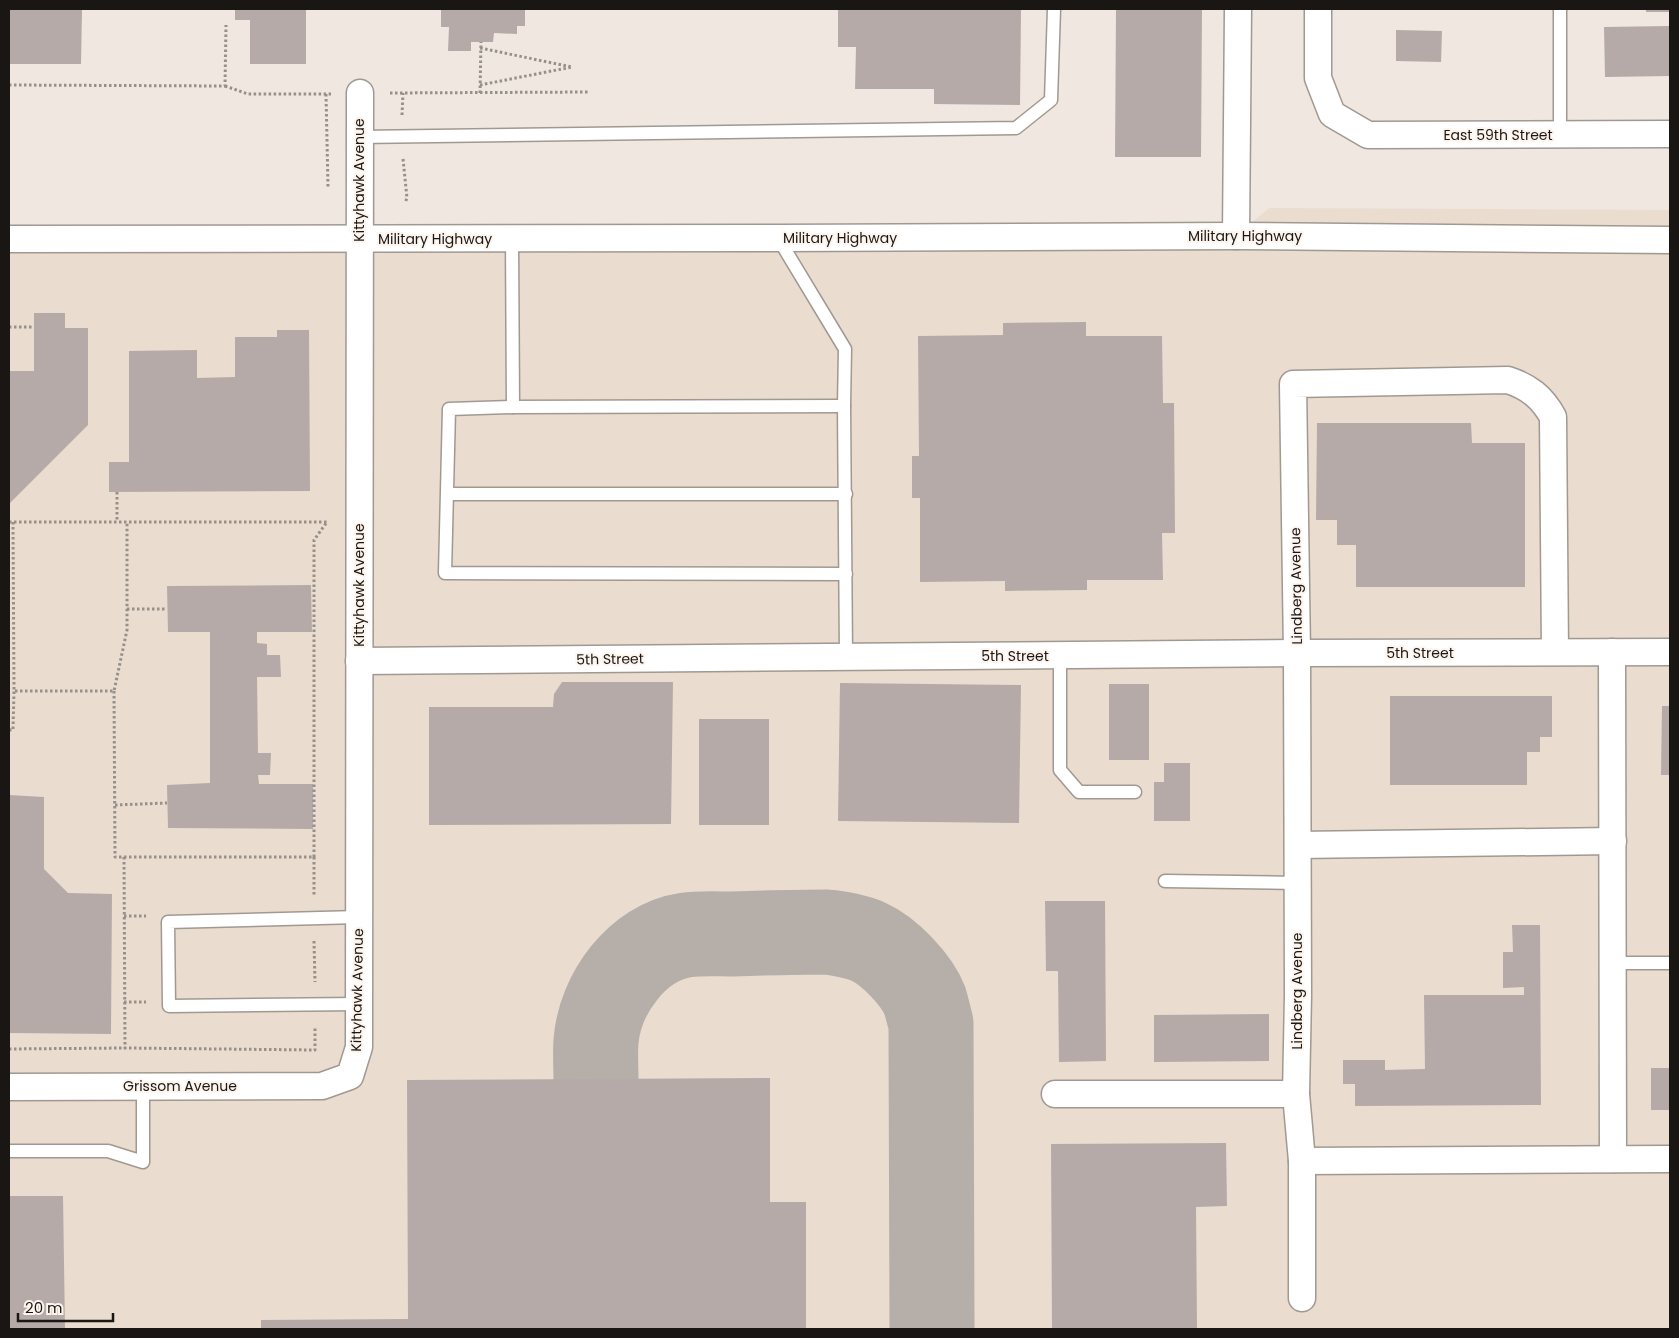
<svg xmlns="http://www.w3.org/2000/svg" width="1679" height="1338" font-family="Poppins,sans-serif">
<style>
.built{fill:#eadccf}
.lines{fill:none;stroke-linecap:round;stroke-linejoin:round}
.taxiway{stroke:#b6aea9;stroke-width:85}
.building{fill:#b5aaa7}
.lane-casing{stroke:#a09992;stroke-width:15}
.street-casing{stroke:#a09992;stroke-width:29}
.path{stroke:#96908b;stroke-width:3;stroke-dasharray:2.5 2.5;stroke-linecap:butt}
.lane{stroke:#fff;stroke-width:12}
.street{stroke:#fff;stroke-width:26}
.labels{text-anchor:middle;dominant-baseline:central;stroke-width:4;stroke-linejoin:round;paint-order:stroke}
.street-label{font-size:14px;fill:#191614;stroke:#fdf5ed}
</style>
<rect width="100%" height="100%" fill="#efe7e0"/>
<polygon class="built" points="1269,208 1670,210 1670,1329 9,1329 9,239 1236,236"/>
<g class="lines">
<path class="taxiway" d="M596,1079C596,1067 595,1054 596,1041C600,994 637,942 686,935C700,933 717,934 732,934C763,933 795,932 827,932C841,934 856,936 869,942C889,951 917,980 925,1001C927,1008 929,1016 931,1024L932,1329"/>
</g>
<g class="building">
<polygon points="9,9 82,9 81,64 9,64"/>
<polygon points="235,9 306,9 306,64 250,64 250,20 235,20"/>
<polygon points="441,9 525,9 525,26 517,26 517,34 494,33 493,42 471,42 471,51 448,51 449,27 441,27"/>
<polygon points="838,9 1021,9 1020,105 934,104 934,89 855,89 856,47 838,47"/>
<polygon points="1116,9 1202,9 1201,157 1115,157"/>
<rect x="1646" y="9" width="24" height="3"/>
<polygon points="1670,26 1670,76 1605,77 1604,27"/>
<polygon points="1396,30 1442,31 1441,62 1396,61"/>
<polygon points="34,313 65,313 65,328 88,328 88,425 9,504 9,371 34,371"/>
<polygon points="1086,322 1086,336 1162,336 1163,403 1174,403 1175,533 1162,533 1163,580 1087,580 1087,590 1005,591 1005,581 920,582 920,498 912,498 912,456 919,456 918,336 1003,335 1003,323"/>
<polygon points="277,330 309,330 310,491 109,492 109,462 129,462 129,351 197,350 197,378 235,377 235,337 277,337"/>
<polygon points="1317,423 1471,423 1472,443 1525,443 1525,587 1356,587 1356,545 1337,545 1337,520 1316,520"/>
<polygon points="311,585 312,632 257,632 257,643 267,644 267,655 280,655 281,677 257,677 258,753 271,753 270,775 258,775 259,784 313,784 313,829 168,828 167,785 210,783 210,632 168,632 167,586"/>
<polygon points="562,682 673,682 671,824 429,825 429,707 553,707 554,694"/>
<polygon points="840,683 1021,685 1019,823 838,821"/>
<rect x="1109" y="684" width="40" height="76"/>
<polygon points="1390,696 1552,696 1552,737 1540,737 1540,752 1527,752 1527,785 1390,785"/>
<polygon points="1662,706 1670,706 1670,775 1661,775"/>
<rect x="699" y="719" width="70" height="106"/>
<polygon points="1164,763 1190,763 1190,821 1154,821 1154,782 1164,782"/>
<polygon points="9,795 44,797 44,869 68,893 112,894 111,1034 9,1033"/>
<polygon points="1045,901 1105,901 1106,1061 1059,1062 1058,971 1046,971"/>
<polygon points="1512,925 1540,925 1541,1105 1355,1106 1355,1084 1343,1084 1343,1060 1385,1060 1385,1070 1425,1069 1424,995 1524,995 1524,987 1503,988 1503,952 1513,952"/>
<polygon points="1269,1014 1269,1061 1154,1062 1154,1015"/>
<rect x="1651" y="1068" width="19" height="42"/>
<polygon points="770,1078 770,1202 806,1202 806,1329 261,1329 261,1320 408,1319 407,1080"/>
<polygon points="1226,1143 1227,1206 1196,1207 1197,1329 1052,1329 1051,1144"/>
<polygon points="9,1196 63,1196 65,1329 9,1329"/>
</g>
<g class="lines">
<defs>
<g id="lane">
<polyline points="1560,135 1560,9"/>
<polyline points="359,137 1016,128 1051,100 1054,9"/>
<polyline points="778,238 845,349 844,406 846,656"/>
<polyline points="512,239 513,407"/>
<polyline points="844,406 513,407 449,409 445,573 846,574"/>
<polyline points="448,494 846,494"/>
<polyline points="1060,656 1060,770 1079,792 1135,792"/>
<polyline points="1165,881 1297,883"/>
<polyline points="359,917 168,922 169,1006 359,1004"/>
<polyline points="1612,963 1670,963"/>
<polyline points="9,1151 108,1151 143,1162 143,1086"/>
</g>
<g id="street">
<polyline points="1318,9 1318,78 1332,114 1368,135 1670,134"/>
<polyline points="1236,236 1238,9"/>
<polyline points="9,239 778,238 1236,236 1670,240"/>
<polyline points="1612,652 1613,1159"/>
<polyline points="359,661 1297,653 1670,652"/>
<polyline points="1298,845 1613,841"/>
<polyline points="9,1087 322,1086 350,1076 359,1047 360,93"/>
<polyline points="1055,1094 1296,1094"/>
<polyline points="1302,1161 1670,1159"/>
<path d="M1302,1298V1161L1296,1094L1298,995L1297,653L1293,384L1508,380C1529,387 1542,397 1553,417L1555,652"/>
</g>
</defs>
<use href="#lane" class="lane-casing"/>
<use href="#street" class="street-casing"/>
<g class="path">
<polyline points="9,85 225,86 226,25"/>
<polyline points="480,85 572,67 480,48"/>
<polyline points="225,86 248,94 331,94"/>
<polyline points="390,93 589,92"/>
<polyline points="480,93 481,42"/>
<polyline points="326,94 328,187"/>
<polyline points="402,115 403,93"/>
<polyline points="403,159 407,198 405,203"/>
<polyline points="9,327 34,327"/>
<polyline points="117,492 117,522"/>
<polyline points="9,522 328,522"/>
<polyline points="13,522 14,691 114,691 127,630 127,522"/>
<polyline points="127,609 167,609"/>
<polyline points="114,691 115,857 314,857 314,540 327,522"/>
<polyline points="9,730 13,730 14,691"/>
<polyline points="115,805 167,803"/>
<polyline points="124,857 125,1048 315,1050 315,1026"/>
<polyline points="314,857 314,897"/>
<polyline points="124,916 146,916"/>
<polyline points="314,941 315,982"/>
<polyline points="124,1002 146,1002"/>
<polyline points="9,1049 125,1048"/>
</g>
<use href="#lane" class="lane"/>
<use href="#street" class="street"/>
</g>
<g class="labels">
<g class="street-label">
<text x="1498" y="135">East 59th Street</text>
<text transform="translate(359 180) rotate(-90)">Kittyhawk Avenue</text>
<text x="1245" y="236">Military Highway</text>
<text x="840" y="238">Military Highway</text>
<text x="435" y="239">Military Highway</text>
<text transform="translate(359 585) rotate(-90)">Kittyhawk Avenue</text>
<text transform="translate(1296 586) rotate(-91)">Lindberg Avenue</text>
<text x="1420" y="653">5th Street</text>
<text x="1015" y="656">5th Street</text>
<text transform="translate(610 659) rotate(-1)">5th Street</text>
<text transform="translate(357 990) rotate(-89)">Kittyhawk Avenue</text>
<text transform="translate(1297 991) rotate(-90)">Lindberg Avenue</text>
<text x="180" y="1086">Grissom Avenue</text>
</g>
</g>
<rect width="1679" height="1338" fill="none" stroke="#191614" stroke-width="20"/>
<path d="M18 1313v8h95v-8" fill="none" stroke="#191614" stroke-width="2.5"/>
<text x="25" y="1313" font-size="15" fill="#191614" stroke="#fdf5ed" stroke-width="4" paint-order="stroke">20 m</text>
</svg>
